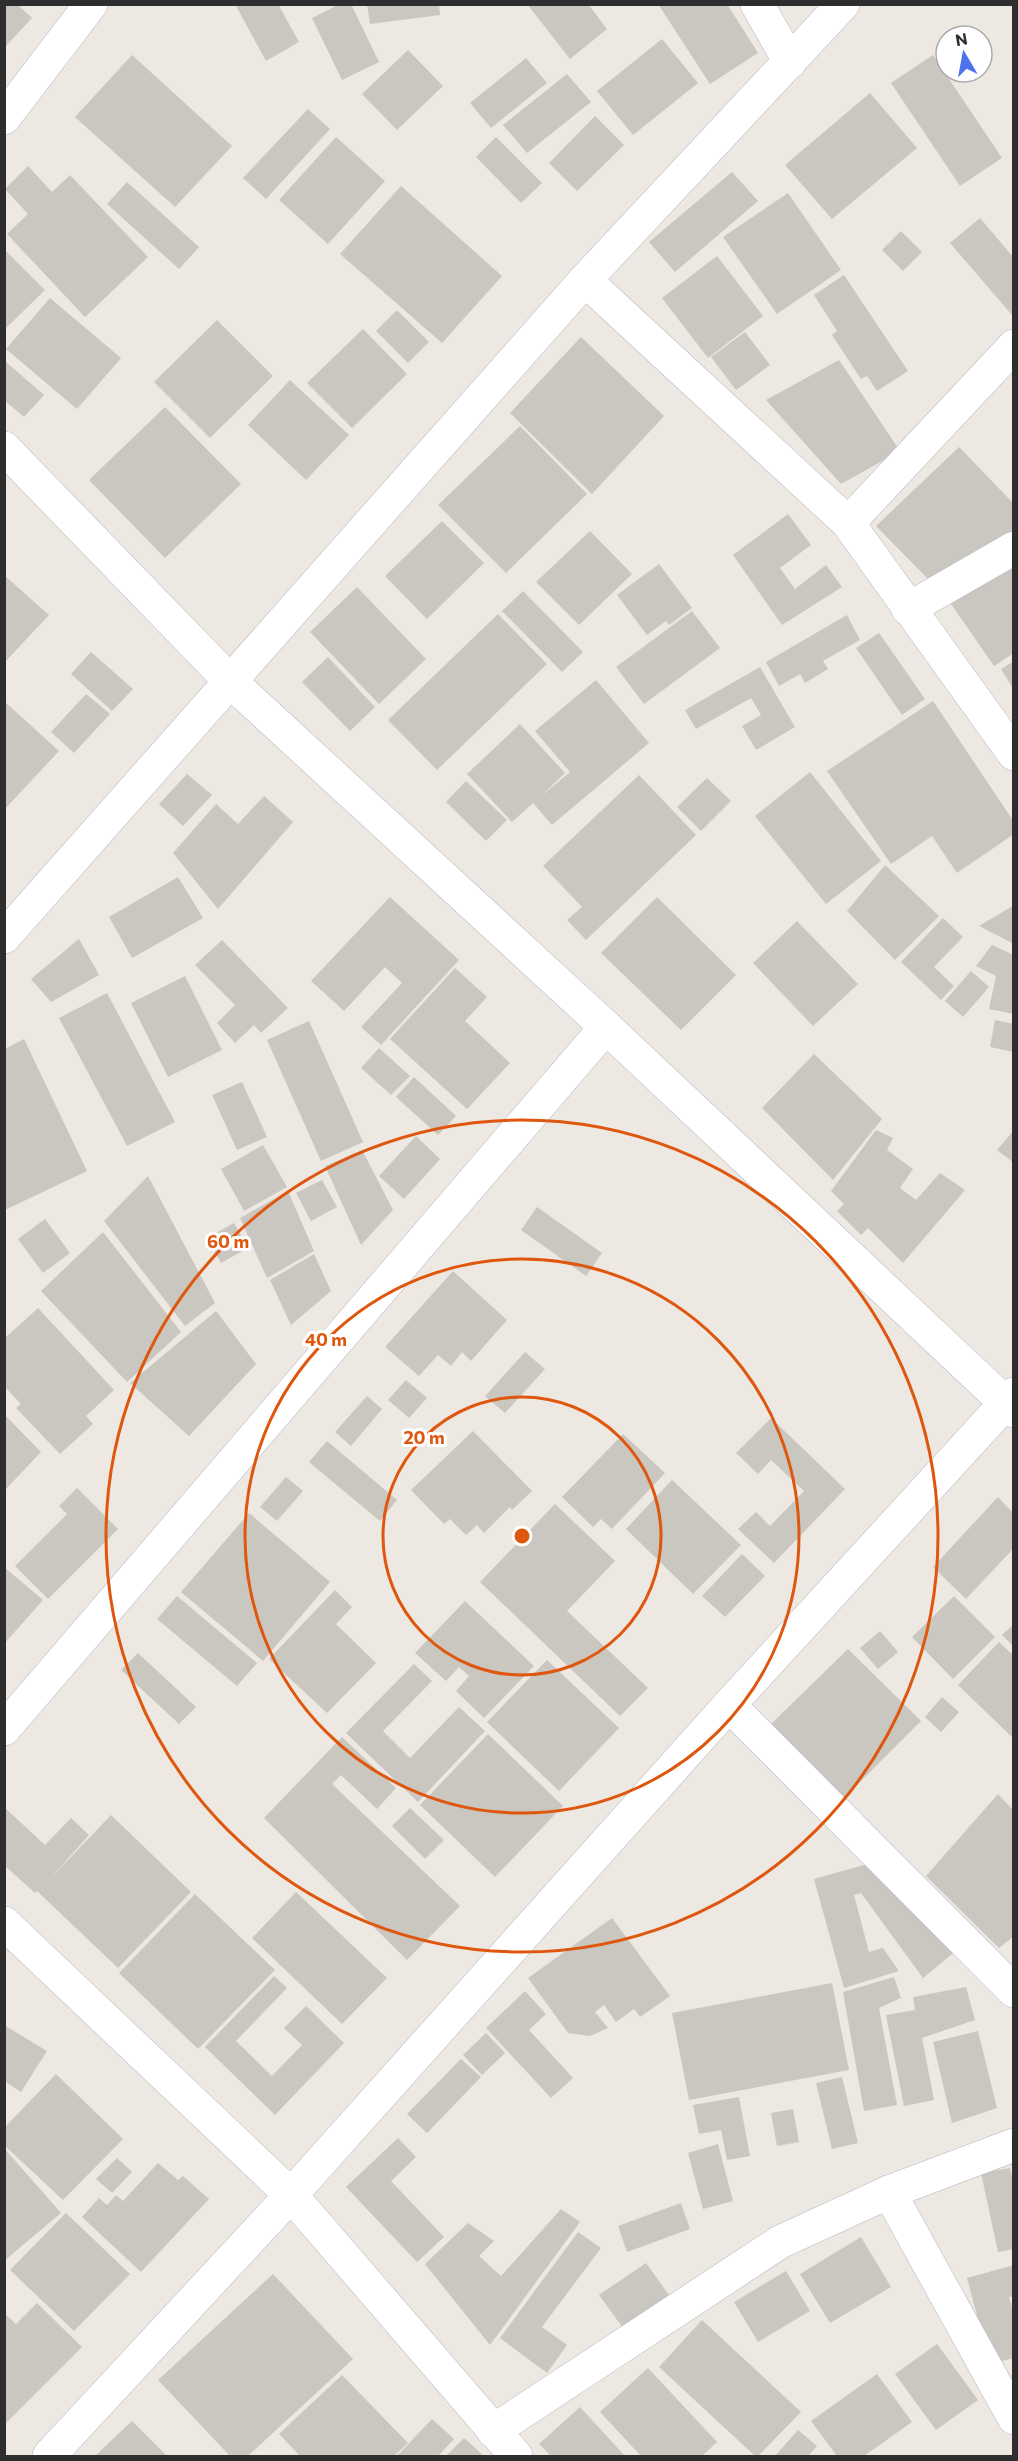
<svg xmlns="http://www.w3.org/2000/svg" width="1018" height="2461" font-family="Commissioner,sans-serif">
<style>
.building{fill:#cac6c0}
.lines{fill:none;stroke-linecap:round;stroke-linejoin:round}
.minor-casing{stroke:#b5b8c0;stroke-width:34}
.minor{stroke:#fff;stroke-width:33}
.ring{fill:none;stroke:#df570e;stroke-width:3}
.centre{fill:#df570e;stroke:#fff;stroke-width:3}
.ring-label{font-size:18px;text-anchor:middle;font-weight:bold;fill:#df570e;stroke:#fff;stroke-width:6;stroke-linejoin:round;paint-order:stroke}
</style>
<rect width="100%" height="100%" fill="#eee8e2"/>
<g class="building">
<polygon points="4,4 17,4 32,18 4,48"/>
<polygon points="235,4 278,4 299,42 266,61"/>
<polygon points="340,4 351,4 379,62 342,80 312,18"/>
<polygon points="367,4 439,4 440,15 370,24"/>
<polygon points="527,4 588,4 607,29 570,59"/>
<polygon points="658,4 727,4 758,53 710,84"/>
<polygon points="662,39 698,83 633,135 597,91"/>
<polygon points="408,50 443,86 397,130 362,94"/>
<polygon points="132,55 232,146 175,207 75,117"/>
<polygon points="933,55 1002,158 960,186 891,83"/>
<polygon points="526,58 547,83 491,128 470,103"/>
<polygon points="567,74 591,102 527,153 503,125"/>
<polygon points="870,93 917,148 832,219 785,165"/>
<polygon points="308,109 330,129 266,199 243,178"/>
<polygon points="595,116 624,145 577,191 549,163"/>
<polygon points="336,137 385,181 328,244 279,200"/>
<polygon points="496,137 542,183 521,203 476,157"/>
<polygon points="28,166 52,192 70,175 148,257 85,317 7,234 28,214 5,189"/>
<polygon points="732,172 758,201 675,272 649,242"/>
<polygon points="127,182 199,247 179,269 107,204"/>
<polygon points="401,186 502,276 442,343 340,254"/>
<polygon points="788,193 841,270 777,314 723,237"/>
<polygon points="980,218 1014,258 1014,314 1012,315 950,243"/>
<polygon points="901,231 922,252 903,271 882,250"/>
<polygon points="4,249 45,290 4,330"/>
<polygon points="717,256 763,316 708,358 662,298"/>
<polygon points="844,275 908,371 877,391 867,376 861,379 832,335 837,331 814,295"/>
<polygon points="50,298 121,358 77,409 6,349"/>
<polygon points="397,310 429,342 408,363 376,331"/>
<polygon points="217,320 273,376 210,438 154,382"/>
<polygon points="363,329 407,374 352,428 307,383"/>
<polygon points="745,332 770,365 736,390 711,357"/>
<polygon points="581,337 664,416 592,494 510,413"/>
<polygon points="839,360 900,451 841,484 766,400"/>
<polygon points="5,361 44,395 24,417 5,401"/>
<polygon points="290,380 349,435 306,480 248,425"/>
<polygon points="165,407 241,484 165,558 89,480"/>
<polygon points="520,426 587,494 506,573 438,505"/>
<polygon points="959,447 1014,504 1014,539 933,584 876,526"/>
<polygon points="788,514 811,545 780,568 795,589 826,565 842,587 782,625 733,555"/>
<polygon points="442,521 484,563 427,619 385,576"/>
<polygon points="590,531 632,574 579,625 536,582"/>
<polygon points="1014,552 1014,653 994,666 947,598"/>
<polygon points="659,564 692,608 669,625 666,621 647,635 617,595"/>
<polygon points="4,575 49,615 4,663"/>
<polygon points="357,587 426,659 379,704 310,632"/>
<polygon points="523,591 583,652 562,672 502,611"/>
<polygon points="692,611 720,648 644,704 616,667"/>
<polygon points="498,614 547,664 437,770 388,720"/>
<polygon points="847,615 860,640 823,661 828,669 805,683 800,674 779,686 766,662"/>
<polygon points="879,633 925,699 902,715 856,648"/>
<polygon points="91,652 133,689 112,711 71,674"/>
<polygon points="328,657 375,707 350,731 302,682"/>
<polygon points="1014,661 1014,690 1001,669"/>
<polygon points="760,667 795,727 756,750 742,726 761,715 751,698 696,729 685,710"/>
<polygon points="596,680 649,743 552,825 533,803 512,822 467,774 520,724 565,773 540,797 570,772 535,731"/>
<polygon points="86,694 110,714 74,753 51,732"/>
<polygon points="4,701 59,751 4,810"/>
<polygon points="933,701 1014,822 1014,834 957,873 932,836 891,864 827,771"/>
<polygon points="810,772 881,861 826,904 755,816"/>
<polygon points="187,774 212,795 183,826 159,804"/>
<polygon points="639,775 696,835 586,940 567,920 582,907 543,866"/>
<polygon points="707,778 731,801 701,831 677,807"/>
<polygon points="466,781 507,820 486,841 446,802"/>
<polygon points="264,796 293,822 218,909 173,853 216,804 238,824"/>
<polygon points="885,865 939,916 895,960 847,911"/>
<polygon points="178,877 203,918 132,958 109,917"/>
<polygon points="390,897 459,960 381,1045 361,1027 402,983 385,967 344,1011 311,981"/>
<polygon points="657,897 736,975 681,1030 601,953"/>
<polygon points="1014,905 1014,944 979,926"/>
<polygon points="943,918 963,937 934,967 954,986 941,1000 901,962"/>
<polygon points="797,921 858,984 813,1026 753,963"/>
<polygon points="79,939 99,975 51,1002 31,979"/>
<polygon points="222,940 288,1008 261,1033 254,1025 235,1043 217,1023 235,1005 195,965"/>
<polygon points="992,945 1014,955 1014,1014 989,1009 996,976 976,966"/>
<polygon points="455,968 487,997 465,1021 510,1063 467,1109 390,1039"/>
<polygon points="971,971 989,987 963,1017 945,1001"/>
<polygon points="185,976 222,1050 168,1077 131,1003"/>
<polygon points="107,993 175,1122 127,1146 59,1018"/>
<polygon points="995,1020 1014,1024 1014,1052 990,1047"/>
<polygon points="309,1021 363,1142 321,1161 267,1040"/>
<polygon points="24,1039 87,1171 5,1210 5,1049"/>
<polygon points="379,1048 410,1076 391,1095 361,1068"/>
<polygon points="814,1054 882,1119 833,1180 762,1108"/>
<polygon points="414,1077 456,1116 438,1135 396,1097"/>
<polygon points="242,1082 267,1137 237,1150 212,1095"/>
<polygon points="876,1130 893,1138 887,1150 913,1169 900,1188 916,1200 940,1173 965,1190 903,1263 868,1228 861,1235 837,1211 844,1204 831,1191"/>
<polygon points="1014,1130 1014,1163 997,1150"/>
<polygon points="416,1136 440,1159 404,1199 379,1176"/>
<polygon points="263,1145 287,1187 244,1211 221,1169"/>
<polygon points="362,1150 393,1210 361,1245 325,1166"/>
<polygon points="148,1176 215,1303 185,1326 104,1221"/>
<polygon points="322,1180 337,1207 311,1221 296,1193"/>
<polygon points="288,1191 314,1251 267,1278 240,1218"/>
<polygon points="537,1207 602,1253 586,1276 521,1230"/>
<polygon points="45,1219 70,1253 43,1273 18,1239"/>
<polygon points="234,1223 248,1248 221,1263 207,1238"/>
<polygon points="103,1232 181,1332 127,1382 41,1291"/>
<polygon points="314,1254 331,1291 291,1325 270,1280"/>
<polygon points="453,1271 507,1320 471,1361 462,1352 451,1366 438,1355 419,1376 385,1347"/>
<polygon points="38,1308 114,1390 86,1416 93,1424 60,1454 16,1408 21,1404 4,1386 4,1339"/>
<polygon points="216,1311 256,1364 189,1436 130,1383"/>
<polygon points="525,1352 545,1369 505,1413 485,1396"/>
<polygon points="406,1380 427,1398 409,1418 388,1400"/>
<polygon points="367,1396 382,1409 351,1446 335,1432"/>
<polygon points="4,1414 41,1452 4,1491"/>
<polygon points="771,1418 845,1489 774,1563 738,1529 756,1512 770,1526 804,1491 771,1460 758,1474 736,1453"/>
<polygon points="473,1431 532,1491 512,1510 510,1507 484,1533 477,1525 466,1535 450,1519 444,1524 411,1490"/>
<polygon points="623,1434 665,1473 612,1529 601,1519 593,1527 562,1497"/>
<polygon points="327,1441 397,1500 380,1521 309,1462"/>
<polygon points="286,1477 303,1491 277,1521 260,1507"/>
<polygon points="672,1480 741,1545 693,1594 626,1529"/>
<polygon points="77,1488 118,1529 48,1599 15,1566 67,1514 59,1506"/>
<polygon points="998,1497 1014,1514 1014,1552 1012,1550 966,1599 933,1567"/>
<polygon points="555,1504 615,1561 567,1611 648,1688 620,1716 480,1582"/>
<polygon points="249,1513 330,1582 263,1661 181,1592"/>
<polygon points="742,1554 765,1576 725,1617 702,1596"/>
<polygon points="4,1567 43,1600 4,1644"/>
<polygon points="335,1590 352,1607 336,1624 376,1663 327,1713 269,1659"/>
<polygon points="177,1596 257,1663 237,1686 157,1619"/>
<polygon points="954,1596 995,1637 953,1679 912,1637"/>
<polygon points="465,1601 534,1666 484,1718 456,1691 469,1676 459,1667 446,1681 415,1653"/>
<polygon points="1014,1624 1014,1647 1002,1635"/>
<polygon points="880,1631 898,1652 878,1669 860,1648"/>
<polygon points="999,1642 1014,1656 1014,1739 958,1685"/>
<polygon points="848,1649 921,1721 844,1798 770,1725"/>
<polygon points="138,1653 196,1707 179,1724 121,1670"/>
<polygon points="547,1660 619,1728 559,1791 487,1722"/>
<polygon points="414,1664 432,1681 383,1731 410,1758 459,1707 485,1731 418,1802 346,1733"/>
<polygon points="942,1697 959,1712 941,1732 925,1717"/>
<polygon points="488,1734 563,1806 495,1877 420,1805"/>
<polygon points="342,1737 396,1788 377,1809 341,1775 332,1784 460,1906 407,1960 264,1818"/>
<polygon points="998,1794 1014,1811 1014,1936 999,1948 926,1876"/>
<polygon points="4,1807 45,1845 71,1818 89,1835 49,1880 111,1815 191,1892 118,1968 37,1891 35,1893 4,1865"/>
<polygon points="410,1808 444,1840 425,1859 392,1826"/>
<polygon points="871,1863 958,1949 923,1978 861,1893 854,1895 869,1952 883,1948 899,1971 844,1988 814,1879"/>
<polygon points="296,1892 387,1978 342,2024 252,1938"/>
<polygon points="195,1894 275,1970 198,2049 119,1973"/>
<polygon points="612,1918 670,1996 640,2017 634,2009 616,2022 604,2005 595,2012 608,2028 590,2036 568,2033 528,1978"/>
<polygon points="274,1976 287,1988 236,2041 272,2076 302,2045 284,2028 306,2006 344,2043 275,2115 205,2047"/>
<polygon points="894,1977 901,1998 879,2008 897,2105 864,2111 843,1992"/>
<polygon points="832,1983 849,2070 689,2100 672,2013"/>
<polygon points="966,1987 975,2020 922,2038 934,2100 904,2106 886,2015 915,2010 913,1997"/>
<polygon points="525,1991 546,2014 529,2030 573,2078 551,2098 486,2028"/>
<polygon points="4,2025 47,2051 21,2092 4,2081"/>
<polygon points="978,2031 997,2108 952,2123 933,2042"/>
<polygon points="486,2033 505,2053 482,2075 463,2055"/>
<polygon points="461,2059 481,2077 427,2133 407,2114"/>
<polygon points="56,2074 123,2139 63,2200 4,2145 4,2128"/>
<polygon points="842,2077 858,2143 832,2149 816,2083"/>
<polygon points="739,2097 750,2156 727,2160 721,2130 699,2134 693,2105"/>
<polygon points="793,2109 799,2142 777,2146 771,2113"/>
<polygon points="398,2138 416,2157 391,2181 444,2237 417,2262 346,2187"/>
<polygon points="718,2144 733,2201 703,2209 688,2153"/>
<polygon points="4,2148 61,2213 4,2261"/>
<polygon points="117,2158 132,2172 112,2193 96,2179"/>
<polygon points="158,2163 178,2180 183,2176 209,2199 141,2272 82,2217 99,2198 107,2205 116,2195 123,2201"/>
<polygon points="1010,2168 1014,2185 1014,2249 998,2252 981,2173"/>
<polygon points="681,2203 690,2229 627,2252 618,2226"/>
<polygon points="561,2209 580,2222 490,2345 425,2264 468,2223 494,2241 479,2256 501,2276"/>
<polygon points="66,2213 130,2274 74,2331 10,2270"/>
<polygon points="578,2232 601,2248 542,2327 567,2345 547,2373 500,2338"/>
<polygon points="861,2237 891,2287 830,2323 800,2274"/>
<polygon points="646,2263 669,2295 623,2328 599,2295"/>
<polygon points="1014,2265 1014,2296 1009,2297 1014,2314 1014,2358 990,2364 967,2278"/>
<polygon points="786,2271 810,2311 758,2342 734,2302"/>
<polygon points="273,2274 353,2359 248,2456 230,2456 158,2380"/>
<polygon points="37,2303 82,2347 4,2425 4,2313 16,2324"/>
<polygon points="702,2320 801,2412 758,2456 755,2456 659,2367"/>
<polygon points="937,2344 978,2400 936,2430 895,2374"/>
<polygon points="648,2368 717,2442 702,2456 641,2456 600,2412"/>
<polygon points="877,2374 912,2422 864,2456 837,2456 811,2421"/>
<polygon points="342,2375 408,2443 394,2456 300,2456 279,2434"/>
<polygon points="580,2407 625,2456 551,2456 539,2444"/>
<polygon points="432,2419 454,2439 438,2456 397,2456"/>
<polygon points="132,2421 167,2456 95,2456"/>
<polygon points="798,2430 817,2446 808,2456 775,2456"/>
<polygon points="464,2438 484,2456 446,2456"/>
</g>
<g class="lines">
<defs>
<g id="minor">
<polyline points="757,4 790,62"/>
<polyline points="4,118 91,4"/>
<polyline points="585,280 848,523 1014,754"/>
<polyline points="4,448 230,681 606,1027 1014,1411"/>
<polyline points="848,523 1014,346"/>
<polyline points="908,609 1014,548"/>
<polyline points="4,937 585,280 843,4"/>
<polyline points="729,1705 1014,1991"/>
<polyline points="4,1729 606,1027"/>
<polyline points="4,1923 291,2195 516,2456"/>
<polyline points="889,2192 1014,2418"/>
<polyline points="493,2431 780,2242 889,2192 1014,2145"/>
<polyline points="49,2456 291,2195 729,1705 1014,1394"/>
</g>
</defs>
<use href="#minor" class="minor-casing"/>
<use href="#minor" class="minor"/>
</g>
<g class="ring">
<circle cx="522" cy="1536" r="139"/>
<circle cx="522" cy="1536" r="277"/>
<circle cx="522" cy="1536" r="416"/>
</g>
<circle cx="522" cy="1536" r="9" class="centre"/>
<g class="ring-label">
<text x="228" y="1248">60 m</text>
<text x="326" y="1346">40 m</text>
<text x="424" y="1444">20 m</text>
</g>
<rect width="1018" height="2461" fill="none" stroke="#2e2e2e" stroke-width="12"/>
<g transform="translate(964 54) rotate(350)"><circle r="28" fill="#ffffff" stroke="#ababab" stroke-width="1.5"/>
<path d="M0-4.5L10 22L0 15L-10 22Z" fill="#4e72ee"/>
<text y="-9" font-size="16" font-weight="bold" text-anchor="middle" fill="#2e2e2e">N</text>
</g>
</svg>
